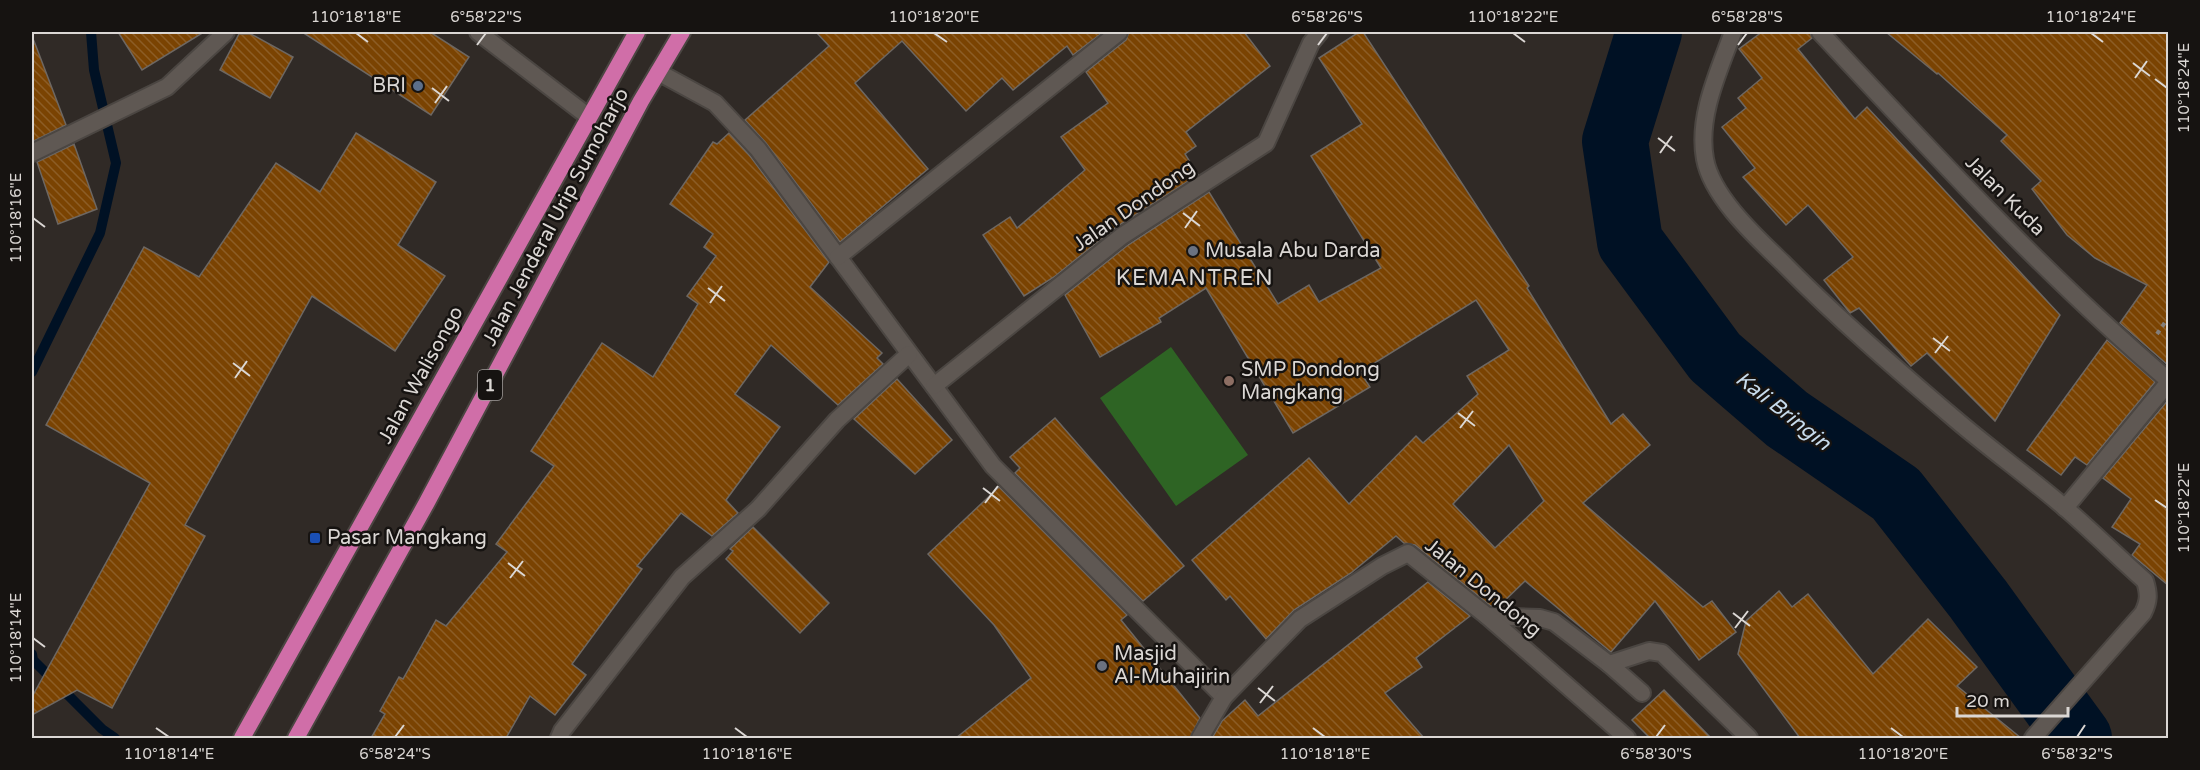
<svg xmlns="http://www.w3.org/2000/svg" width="2200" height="770" font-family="'Varela Round',sans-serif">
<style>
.garden{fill:#2e6424}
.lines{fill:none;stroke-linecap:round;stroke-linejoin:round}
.stream{stroke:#001124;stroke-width:10}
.river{stroke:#001124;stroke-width:66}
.building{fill:url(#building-back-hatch);stroke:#6d6762;stroke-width:1.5;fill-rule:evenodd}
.minor-casing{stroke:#4b4642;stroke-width:20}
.trunk-casing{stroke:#4b4642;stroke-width:20}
.path{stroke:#847f7b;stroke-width:4;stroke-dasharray:4.5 4.5;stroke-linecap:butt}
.minor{stroke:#5f5853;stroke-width:16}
.trunk{stroke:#d06ea8;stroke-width:16}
.ticks{fill:none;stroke:#dbd7d4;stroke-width:2}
.service-dot{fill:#5c6f8a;stroke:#161311;stroke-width:2}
.worship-dot{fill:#6b7280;stroke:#161311;stroke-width:2}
.education-dot{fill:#8d6e63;stroke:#161311;stroke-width:2}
.transit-dot{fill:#1a4fb4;stroke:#161311;stroke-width:2}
.labels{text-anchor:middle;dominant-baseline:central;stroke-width:5;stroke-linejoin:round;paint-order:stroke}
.shield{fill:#161311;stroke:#a09c9a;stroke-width:1.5}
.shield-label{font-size:18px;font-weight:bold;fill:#dbd7d4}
.poi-label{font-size:20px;fill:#dbd7d4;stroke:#161311;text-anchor:start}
.street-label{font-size:20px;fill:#dbd7d4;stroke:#161311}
.water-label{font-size:21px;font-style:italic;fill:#c7dbec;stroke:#161311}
.quarter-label{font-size:22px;letter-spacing:1.5px;fill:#dbd7d4;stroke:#161311}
.neatline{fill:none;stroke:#dbd7d4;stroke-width:2}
.ticks-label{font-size:15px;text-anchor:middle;fill:#dbd7d4}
</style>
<defs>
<pattern id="building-back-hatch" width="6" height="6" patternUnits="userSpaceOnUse" patternTransform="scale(1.5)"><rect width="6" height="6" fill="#7a4302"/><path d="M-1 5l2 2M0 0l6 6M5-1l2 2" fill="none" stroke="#8c5d26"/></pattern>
</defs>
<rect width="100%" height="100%" fill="#302a26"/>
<polygon class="garden" points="1171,347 1248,455 1176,506 1100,398"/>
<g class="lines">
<g class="stream">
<polyline points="32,372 100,233 116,163 94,70 91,32"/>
<polyline points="32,654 33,660 102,729 115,738"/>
</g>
<polyline class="river" points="1649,32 1615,141 1630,242 1715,357 1787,419 1896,494 1978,599 2079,738"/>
</g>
<g class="building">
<polygon points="118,32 204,32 142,70"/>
<polygon points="302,32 430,32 469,57 431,115"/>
<polygon points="816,32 1103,32 1073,55 1067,46 1013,90 1002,78 966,111 902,41 855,83 928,169 840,242 766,143 745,120 829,46"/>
<polygon points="1129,32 1244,32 1270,66 1186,132 1196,146 1185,154 1198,175 1116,227 1054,277 1024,296 983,235 1010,217 1017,228 1085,170 1061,137 1108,103 1086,72 1126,40"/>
<path d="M1359,32H1363L1529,286L1527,288L1611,424L1623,414L1650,445L1583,503L1703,607L1712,601L1736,632L1699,660L1655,601L1611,652L1525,581L1499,606H1491L1415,545L1404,543L1396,536L1351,573L1294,610L1266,639L1230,596L1226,600L1192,560L1309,458L1349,504L1416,436L1423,443L1478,394L1467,376L1509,350L1476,300L1360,372L1370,387L1293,433L1206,288L1159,318L1161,322L1100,357L1065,295L1128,245L1209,192L1278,304L1309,285L1319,302L1381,268L1311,156L1362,124L1319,58ZM1509,445L1544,501L1495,548L1453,504Z"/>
<polygon points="1762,32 1810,32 1812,38 1798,49 1855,119 1867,107 2060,315 1995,421 1927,353 1911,366 1859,308 1850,313 1824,280 1853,257 1808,205 1786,225 1743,177 1755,168 1722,127 1746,108 1738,98 1762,78 1739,49"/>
<polygon points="1886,32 2169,32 2169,366 2120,323 2147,285 2095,258 2067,235 2032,189 2041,181 2001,141 2007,135 1938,73 1937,74"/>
<polygon points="239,34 251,34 293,57 270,98 220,70"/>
<polygon points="32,41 34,41 66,125 32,142"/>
<polygon points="356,133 436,182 398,245 445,276 395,351 312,296 185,525 205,536 112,708 77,690 32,715 32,697 150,483 46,425 144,247 199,277 276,163 320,192"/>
<polygon points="729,133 750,156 829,262 810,287 882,353 877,358 883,364 838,405 771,345 735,394 780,427 726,500 738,513 712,536 681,513 637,566 642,569 572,664 586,675 555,715 530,696 506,738 371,738 385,714 380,711 399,677 403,679 436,620 446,626 507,552 496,544 554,466 531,451 602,343 653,377 698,304 687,296 716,256 704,247 713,234 670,204 713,142 717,144"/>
<polygon points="74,144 97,209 58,224 37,162"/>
<polygon points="2107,340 2155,382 2087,465 2075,457 2061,475 2027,450"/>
<polygon points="897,379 952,440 915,474 854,419"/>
<polygon points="2169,399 2169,586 2132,555 2140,544 2112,527 2131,499 2103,478"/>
<polygon points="1055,418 1184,566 1143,601 1015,473 1020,468 1010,457"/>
<polygon points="999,487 1127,615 1121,620 1200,718 1190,738 956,738 1031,678 994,625 928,554"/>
<polygon points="753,527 829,603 800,633 726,559 733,551 730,549"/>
<polygon points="1428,582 1470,616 1416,658 1422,667 1385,693 1424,738 1212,738 1222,721 1245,700 1258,716"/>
<polygon points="1779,591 1792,607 1808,594 1873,674 1928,619 1977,667 1957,686 2021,738 1800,738 1738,654 1746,621"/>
<polygon points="1664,690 1711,738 1650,738 1632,720"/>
</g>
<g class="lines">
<defs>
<g id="minor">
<polyline points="478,32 589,117"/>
<path d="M1733,32C1719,71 1697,116 1705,159C1712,197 1756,237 1783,263C1837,318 1896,369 1955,419C1990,449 2029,477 2064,507C2092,531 2118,557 2145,581C2149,594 2149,601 2143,613L2033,738"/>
<path d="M1820,32C1932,152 2043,273 2168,380"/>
<polyline points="658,72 715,103 758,149 993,466 1224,697"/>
<polyline points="32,153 167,87 226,32"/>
<polyline points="838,257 1119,32"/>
<polyline points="934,386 1122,236 1266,143 1311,43 1320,32"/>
<polyline points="2065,508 2168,383"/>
<polyline points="1487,616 1540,618 1554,622 1609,664 1649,651 1662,653 1749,738"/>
<polyline points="1609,664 1642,693"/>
<polyline points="559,738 562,731 682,577 758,509 837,420 909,354"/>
<polyline points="1200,738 1224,697 1300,619 1382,566 1408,553 1487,616 1627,738"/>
</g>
<g id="trunk">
<polyline points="242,738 637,32"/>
<polyline points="296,738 426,504 641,101 682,32"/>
</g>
</defs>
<use href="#minor" class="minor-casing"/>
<use href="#trunk" class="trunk-casing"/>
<polyline class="path" points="2157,334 2168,318"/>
<use href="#minor" class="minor"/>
<use href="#trunk" class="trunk"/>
</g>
<path class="ticks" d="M356,33L368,42M934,33L947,42M1513,33L1525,42M2091,33L2103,42M477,45L486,33M1318,45L1327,33M1738,45L1747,33M2133,63L2150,76M2135,78L2147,61M2155,79L2167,88M432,88L449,101M435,103L447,86M1658,138L1675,151M1660,153L1672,136M1183,213L1200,226M33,218L45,227M1185,228L1197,211M708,288L725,301M710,303L722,286M1933,338L1950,351M1935,353L1948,336M233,363L250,376M235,378L247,361M1458,413L1475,426M1460,428L1473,411M983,488L1000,501M2155,500L2167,508M985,503L998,486M508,563L525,576M510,578L523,561M1733,613L1750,626M1735,628L1748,611M33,638L45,647M1258,688L1275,701M1260,703L1273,686M156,728L169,737M735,728L747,737M1313,728L1325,737M1891,728L1903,737M395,737L404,725M1656,737L1665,725M2077,737L2085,725"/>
<circle class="service-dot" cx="418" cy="86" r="6"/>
<g class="worship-dot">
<circle cx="1193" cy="251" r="6"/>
<circle cx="1102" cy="666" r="6"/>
</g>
<circle class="education-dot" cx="1229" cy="381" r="6"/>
<rect class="transit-dot" x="309" y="532" width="12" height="12" rx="3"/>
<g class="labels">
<rect class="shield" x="478" y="370" width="24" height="30" rx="4.5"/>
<g class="shield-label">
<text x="490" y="385">1</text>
</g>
<g class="poi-label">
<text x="406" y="86" text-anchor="end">BRI</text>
<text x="1205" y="251">Musala Abu Darda</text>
<text x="1241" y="370">SMP Dondong<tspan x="1241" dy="23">Mangkang</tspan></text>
<text x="327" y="538">Pasar Mangkang</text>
<text x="1114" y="654">Masjid<tspan x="1114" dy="23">Al-Muhajirin</tspan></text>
</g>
<g class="street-label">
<text transform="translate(2005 196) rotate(45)">Jalan Kuda</text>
<text transform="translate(1134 206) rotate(-35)">Jalan Dondong</text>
<text transform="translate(556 217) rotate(-62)">Jalan Jenderal Urip Sumoharjo</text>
<text transform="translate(421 375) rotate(-61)">Jalan Walisongo</text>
<text transform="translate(1483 588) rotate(39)">Jalan Dondong</text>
</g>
<g class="water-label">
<text transform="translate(1783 411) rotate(38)">Kali Bringin</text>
</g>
<g class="quarter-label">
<text x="1195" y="278">KEMANTREN</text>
</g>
</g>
<rect width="2200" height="770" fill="none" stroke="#161311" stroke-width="66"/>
<path d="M1957 707v9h111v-9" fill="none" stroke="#dbd7d4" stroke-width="3"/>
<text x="1966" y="707" font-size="18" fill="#dbd7d4" stroke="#161311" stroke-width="4.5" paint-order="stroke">20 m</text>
<rect x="33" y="33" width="2134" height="704" class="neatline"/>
<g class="ticks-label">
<text x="356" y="22">110°18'18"E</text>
<text x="486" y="22">6°58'22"S</text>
<text x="934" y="22">110°18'20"E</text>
<text x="1327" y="22">6°58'26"S</text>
<text x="1513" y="22">110°18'22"E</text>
<text x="1747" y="22">6°58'28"S</text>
<text x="2091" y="22">110°18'24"E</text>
<text transform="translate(2184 88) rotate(-90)" y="5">110°18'24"E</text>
<text transform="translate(16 218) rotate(-90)" y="5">110°18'16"E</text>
<text transform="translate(2184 508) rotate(-90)" y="5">110°18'22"E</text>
<text transform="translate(16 638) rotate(-90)" y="5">110°18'14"E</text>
<text x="169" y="759">110°18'14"E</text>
<text x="395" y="759">6°58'24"S</text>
<text x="747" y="759">110°18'16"E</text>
<text x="1325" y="759">110°18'18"E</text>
<text x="1656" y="759">6°58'30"S</text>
<text x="1903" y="759">110°18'20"E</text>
<text x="2077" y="759">6°58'32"S</text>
</g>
</svg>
